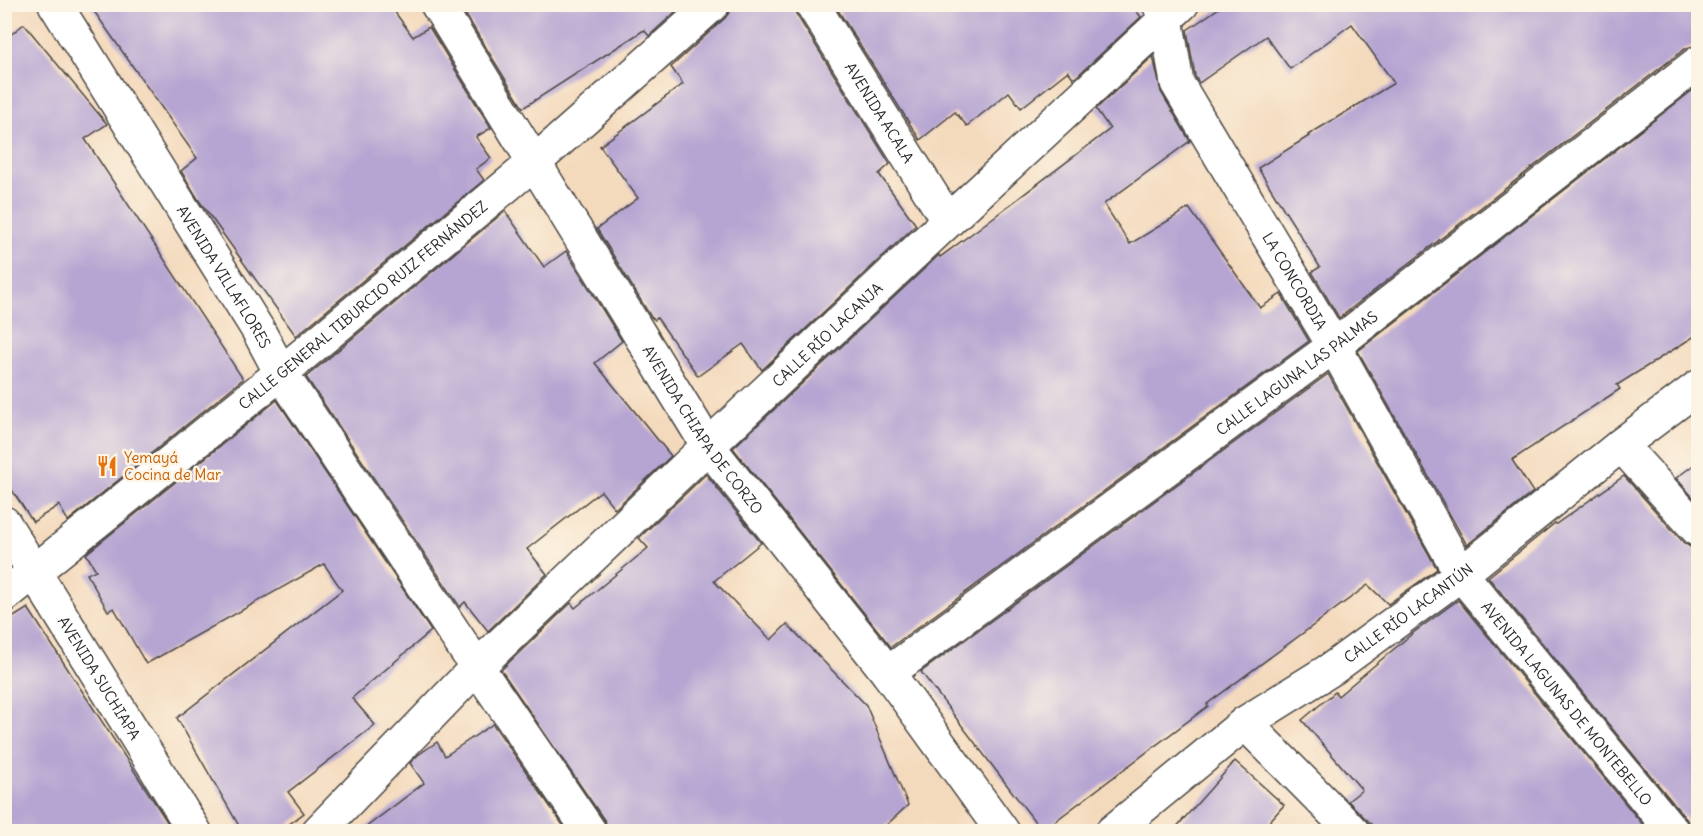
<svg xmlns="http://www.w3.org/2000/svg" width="1703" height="836" font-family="Delius,sans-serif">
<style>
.building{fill:#b6a5d2}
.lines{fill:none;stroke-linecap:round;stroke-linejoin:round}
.minor-casing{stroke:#494541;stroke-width:36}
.minor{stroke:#fff;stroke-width:33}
.labels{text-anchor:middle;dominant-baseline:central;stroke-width:5;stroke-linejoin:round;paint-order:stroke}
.street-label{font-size:15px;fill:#2b2b2b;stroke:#fcf5e5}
.food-label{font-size:15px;fill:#c56008;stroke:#fcf5e5;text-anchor:start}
</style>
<rect width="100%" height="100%" fill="#fcf5e5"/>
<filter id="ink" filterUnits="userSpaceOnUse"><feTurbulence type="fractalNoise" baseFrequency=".0167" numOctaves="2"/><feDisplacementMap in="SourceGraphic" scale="12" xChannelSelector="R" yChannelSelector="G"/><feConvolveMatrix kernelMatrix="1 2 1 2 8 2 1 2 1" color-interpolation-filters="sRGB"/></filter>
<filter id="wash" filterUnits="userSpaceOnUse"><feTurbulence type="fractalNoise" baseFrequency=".008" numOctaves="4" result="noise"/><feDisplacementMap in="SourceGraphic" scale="24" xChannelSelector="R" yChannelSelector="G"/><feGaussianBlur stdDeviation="1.35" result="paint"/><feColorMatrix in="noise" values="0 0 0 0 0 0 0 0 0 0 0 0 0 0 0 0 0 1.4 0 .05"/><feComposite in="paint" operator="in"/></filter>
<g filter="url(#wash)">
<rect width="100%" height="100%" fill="#f4dabd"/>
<g id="blocks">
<g class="building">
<polygon points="89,4 389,4 413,37 429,27 491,128 476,137 491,158 476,169 484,180 296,336 198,199 181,171 197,158"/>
<polygon points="464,4 684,4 649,36 644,30 523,108 461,7"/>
<polygon points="731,4 793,4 796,14 890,164 879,174 916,225 762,370 743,344 698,376 657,318 655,320 651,317 597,229 638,198 600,146 683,84 671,67 725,18 731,10"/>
<polygon points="834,4 1131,4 1141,17 1074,79 1068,71 1021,108 1009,92 967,126 955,112 920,140"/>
<polygon points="1225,4 1690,4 1698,16 1698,45 1686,48 1339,318 1312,272 1320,267 1258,168 1309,136 1308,135 1394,83 1352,24 1290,69 1266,36 1199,83 1195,76 1187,30"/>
<polygon points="24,24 107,124 85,139 243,379 68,521 59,505 33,522 4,478 4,40"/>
<polygon points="1153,56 1161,92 1190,141 1104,204 1130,244 1189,208 1260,308 1281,294 1309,341 891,647 733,448 939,255 940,257 982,226 1110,129 1096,109"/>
<polygon points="1698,86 1698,334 1617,385 1620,389 1512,460 1533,492 1467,545 1358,351"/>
<polygon points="505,211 544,267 566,251 622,341 595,363 671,456 615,509 601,491 527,549 547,574 488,631 465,602 460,607 306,377"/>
<polygon points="1328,374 1437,569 1388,604 1368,585 1207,704 1208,706 1042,831 921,672"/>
<polygon points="277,400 431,631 352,698 375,725 288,792 304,813 280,831 242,831 177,718 342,590 324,564 146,664 114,608 108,611 87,574 96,570 86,554"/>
<polygon points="1698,462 1698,503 1676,478"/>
<polygon points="706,474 761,543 714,581 771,640 787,624 866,705 908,805 880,831 609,831 605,821 501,670 571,603 575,608 648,548 639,538"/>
<polygon points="1624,476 1684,543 1692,548 1698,548 1698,831 1691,831 1687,820 1488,577 1555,523 1556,524"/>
<polygon points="1458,600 1648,831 1378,831 1348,801 1362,790 1302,720 1335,692 1338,696 1413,633"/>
<polygon points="28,608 157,806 173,831 4,831 4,623"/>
<polygon points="493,724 567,831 361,831 424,783 410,763 418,755 437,742 445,756"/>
<polygon points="1235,761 1284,805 1261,831 1173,831"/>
</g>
</g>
</g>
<g filter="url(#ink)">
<use href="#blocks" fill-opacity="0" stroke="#494541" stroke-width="1.5"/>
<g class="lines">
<defs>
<g id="minor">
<path id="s1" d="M55,4L258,330L281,373L477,667L590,832"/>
<path id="s2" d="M437,4L708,446L888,673L1003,832"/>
<path id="s3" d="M812,4L948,221"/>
<path id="s4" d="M1159,4L1166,18L1177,83L1334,346L1461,574L1673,832"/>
<polyline points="1621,445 1698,530"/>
<path id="s5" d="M4,523L195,832"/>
<path id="s6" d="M4,596L281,373L535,162L713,4"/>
<path id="s7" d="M888,673L1334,346L1698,63"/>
<polyline points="1245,723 1353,832"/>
<path id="s8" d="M318,832L477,667L708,446L948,221L1182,4"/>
<path id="s9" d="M1112,832L1245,723L1333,668L1461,574L1621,445L1698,387"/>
</g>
</defs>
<use href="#minor" class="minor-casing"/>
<use href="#minor" class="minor"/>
</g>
</g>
<defs>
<symbol id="restaurant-bare" viewBox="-9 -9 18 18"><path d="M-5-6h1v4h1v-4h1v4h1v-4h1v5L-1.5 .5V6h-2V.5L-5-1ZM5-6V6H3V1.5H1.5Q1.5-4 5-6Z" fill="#e8710a" stroke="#fcf5e5" stroke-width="2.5" paint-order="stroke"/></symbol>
</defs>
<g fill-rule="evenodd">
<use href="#restaurant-bare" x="92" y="451" width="30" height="30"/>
</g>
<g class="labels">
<g class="street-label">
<text stroke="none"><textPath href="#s3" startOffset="128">AVENIDA ACALA</textPath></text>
<text stroke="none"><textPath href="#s1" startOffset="321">AVENIDA VILLAFLORES</textPath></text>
<text stroke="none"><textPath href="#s4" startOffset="312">LA CONCORDIA</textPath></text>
<text stroke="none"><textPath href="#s6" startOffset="462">CALLE GENERAL TIBURCIO RUIZ FERNÁNDEZ</textPath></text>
<text stroke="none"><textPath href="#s8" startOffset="712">CALLE RÍO LACANJA</textPath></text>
<text stroke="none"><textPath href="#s7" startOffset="507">CALLE LAGUNA LAS PALMAS</textPath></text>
<text stroke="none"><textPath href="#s2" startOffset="502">AVENIDA CHIAPA DE CORZO</textPath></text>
<text stroke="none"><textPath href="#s9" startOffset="369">CALLE RÍO LACANTÚN</textPath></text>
<text stroke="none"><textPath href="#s5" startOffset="182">AVENIDA SUCHIAPA</textPath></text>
<text stroke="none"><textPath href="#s4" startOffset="816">AVENIDA LAGUNAS DE MONTEBELLO</textPath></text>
</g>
<g class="food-label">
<text x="124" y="457">Yemayá<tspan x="124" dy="17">Cocina de Mar</tspan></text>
</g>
</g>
<rect width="1703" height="836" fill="none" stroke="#fcf5e5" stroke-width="24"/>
</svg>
